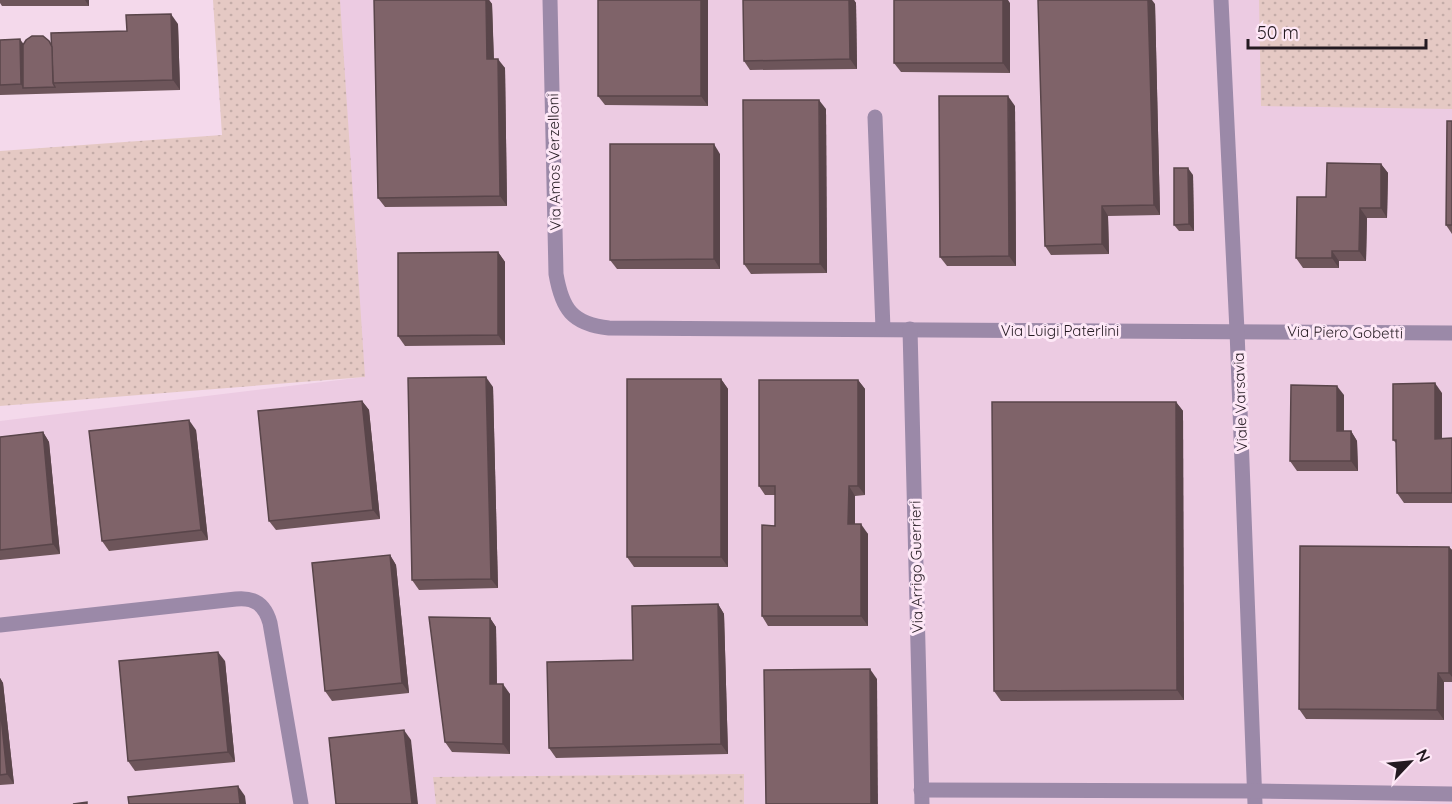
<svg xmlns="http://www.w3.org/2000/svg" width="1452" height="804" font-family="Quicksand,sans-serif">
<style>
.built{fill:#eccbe2}
.grass{fill:url(#grass-dots)}
.lines{fill:none;stroke-linecap:round;stroke-linejoin:round}
.minor{stroke:#9b89a8;stroke-width:15}
.wall{fill:#6d555a}
.shaded-wall{fill:#59454a}
.building{fill:#7f6369;stroke:#59454a;stroke-width:1.5}
.labels{text-anchor:middle;dominant-baseline:central;stroke-width:6;stroke-linejoin:round;paint-order:stroke}
.street-label{font-size:15px;fill:#241a21;stroke:#fee8f7}
</style>
<defs>
<pattern id="grass-dots" width="8" height="8" patternUnits="userSpaceOnUse" patternTransform="scale(1.5)"><rect width="8" height="8" fill="#e5c9c4"/><path d="M2 2h.1M6 6h.1" fill="none" stroke="#c4aca8" stroke-width="1.8" stroke-linecap="round"/></pattern>
</defs>
<rect width="100%" height="100%" fill="#f4d9eb"/>
<polygon class="built" points="326,0 1452,0 1452,804 0,804 0,421 364,377"/>
<g class="grass">
<polygon points="213,0 340,0 365,377 0,406 0,151 222,135"/>
<polygon points="1259,0 1452,0 1452,109 1261,106"/>
<polygon points="744,774 744,804 436,804 433,777"/>
</g>
<g class="lines">
<g class="minor">
<path d="M550,0L556,274C562,309 572,324 609,328L1452,333"/>
<polyline points="1221,0 1237,331 1255,804"/>
<polyline points="875,117 883,329"/>
<polyline points="910,329 922,804"/>
<path d="M0,625L236,599C255,597 265,605 270,623L301,804"/>
<polyline points="921,790 1254,791 1452,794"/>
</g>
</g>
<g class="wall">
<polygon points="0,0 89,0 89,6 2,6 0,3"/>
<polygon points="374,0 489,0 492,4 494,59 505,68 507,206 385,207 378,198"/>
<polygon points="708,0 708,106 605,105 598,96"/>
<polygon points="743,0 854,0 856,3 857,69 750,70 744,61"/>
<polygon points="1010,3 1010,73 901,72 894,63"/>
<polygon points="1155,4 1160,215 1108,216 1109,254 1051,255 1045,246"/>
<polygon points="178,24 180,90 0,95 0,40 24,45 49,41 52,44 127,31"/>
<polygon points="1015,106 1016,266 947,266 940,257"/>
<polygon points="826,109 827,273 751,274 744,264"/>
<polygon points="1452,121 1452,234 1446,225"/>
<polygon points="720,154 720,269 617,269 610,260"/>
<polygon points="1381,164 1388,173 1387,218 1367,218 1366,261 1339,261 1339,268 1303,268 1296,258"/>
<polygon points="1193,175 1194,231 1179,231 1174,225"/>
<polygon points="498,252 505,262 505,345 405,346 398,336"/>
<polygon points="721,379 728,389 728,567 634,567 627,557"/>
<polygon points="858,380 865,389 865,495 855,496 855,524 868,534 868,626 768,626 762,616 775,526 775,495 765,495 759,486"/>
<polygon points="493,387 498,588 419,590 412,580"/>
<polygon points="1442,393 1442,438 1452,438 1452,503 1404,503 1397,493 1397,444 1393,440"/>
<polygon points="1344,395 1344,431 1351,431 1357,441 1358,471 1297,471 1290,461"/>
<polygon points="362,401 369,410 380,519 276,530 269,521"/>
<polygon points="1176,402 1183,411 1184,700 1001,701 994,691"/>
<polygon points="196,430 208,540 109,551 102,541"/>
<polygon points="43,432 49,442 60,554 0,560 0,437"/>
<polygon points="1449,547 1452,550 1452,682 1444,682 1444,720 1306,719 1299,709"/>
<polygon points="390,555 396,565 409,693 332,701 325,691"/>
<polygon points="718,604 724,614 728,754 556,758 549,748 633,660"/>
<polygon points="490,618 496,627 497,684 510,694 510,754 452,752 445,742"/>
<polygon points="225,661 235,762 135,771 128,761"/>
<polygon points="0,678 3,683 14,784 0,785"/>
</g>
<g class="shaded-wall">
<polygon points="85,0 89,0 89,6"/>
<polygon points="486,0 489,0 492,4 494,68 487,59"/>
<polygon points="701,0 708,0 708,106 701,96"/>
<polygon points="849,0 854,0 856,3 857,69 850,59"/>
<polygon points="1003,0 1008,0 1010,3 1010,73 1003,63"/>
<polygon points="1148,0 1152,0 1155,4 1160,215 1154,205"/>
<polygon points="171,14 178,24 180,90 173,80"/>
<polygon points="20,39 27,49 23,88 21,84"/>
<polygon points="498,59 505,68 507,206 500,196"/>
<polygon points="1008,96 1015,106 1016,266 1009,256"/>
<polygon points="819,100 826,109 827,273 820,264"/>
<polygon points="714,144 720,154 720,269 714,259"/>
<polygon points="1381,164 1388,173 1387,218 1381,208"/>
<polygon points="1188,168 1193,175 1194,231 1189,224"/>
<polygon points="1102,206 1108,216 1109,254 1102,244"/>
<polygon points="1360,208 1367,218 1366,261 1359,251"/>
<polygon points="1332,251 1339,261 1339,268 1332,258"/>
<polygon points="498,252 505,262 505,345 498,335"/>
<polygon points="486,377 493,387 498,588 491,579"/>
<polygon points="721,379 728,389 728,567 721,557"/>
<polygon points="858,380 865,389 865,495 858,486"/>
<polygon points="1435,383 1442,393 1442,448 1435,439"/>
<polygon points="1337,386 1344,395 1344,441 1337,431"/>
<polygon points="362,401 369,410 380,519 373,510"/>
<polygon points="1176,402 1183,411 1184,700 1177,690"/>
<polygon points="189,420 196,430 208,540 201,530"/>
<polygon points="1351,431 1357,441 1358,471 1351,461"/>
<polygon points="43,432 49,442 60,554 53,544"/>
<polygon points="849,486 855,496 855,534 848,524"/>
<polygon points="861,524 868,534 868,626 861,616"/>
<polygon points="1449,547 1452,550 1452,677 1449,673"/>
<polygon points="390,555 396,565 409,693 402,683"/>
<polygon points="718,604 724,614 728,754 721,744"/>
<polygon points="490,618 496,627 497,694 490,684"/>
<polygon points="218,652 225,661 235,762 228,752"/>
<polygon points="870,669 877,679 878,804 871,804"/>
<polygon points="1438,673 1444,682 1444,720 1437,710"/>
<polygon points="0,678 3,683 14,784 7,774 0,706"/>
<polygon points="503,684 510,694 510,754 503,744"/>
<polygon points="404,730 411,740 418,804 412,804"/>
<polygon points="238,786 245,796 246,804 240,804"/>
</g>
<g class="building">
<polygon points="374,0 486,0 487,59 498,59 500,196 378,198"/>
<rect x="598" y="0" width="103" height="96"/>
<polygon points="743,0 849,0 850,59 744,61"/>
<rect x="894" y="0" width="109" height="63"/>
<polygon points="1038,0 1148,0 1154,205 1102,206 1102,244 1045,246"/>
<polygon points="171,14 173,80 53,83 51,33 127,31 126,15"/>
<polygon points="32,36 43,36 49,41 52,47 53,83 55,87 23,88 23,45 26,40"/>
<polygon points="20,39 21,84 0,85 0,40"/>
<polygon points="939,96 1008,96 1009,256 940,257"/>
<polygon points="743,100 819,100 820,264 744,264"/>
<polygon points="1447,121 1452,121 1452,225 1446,225"/>
<polygon points="610,144 714,144 714,259 610,260"/>
<polygon points="1327,163 1381,164 1381,208 1360,208 1359,251 1332,251 1332,258 1296,258 1297,197 1326,197"/>
<polygon points="1174,168 1188,168 1189,224 1174,225"/>
<polygon points="498,252 498,335 398,336 398,253"/>
<polygon points="486,377 491,579 412,580 408,378"/>
<rect x="627" y="379" width="94" height="178"/>
<polygon points="759,380 858,380 858,486 849,486 848,524 861,524 861,616 762,616 762,525 775,526 775,486 759,486"/>
<polygon points="1435,383 1435,439 1452,438 1452,493 1397,493 1396,440 1393,440 1393,384"/>
<polygon points="1291,385 1337,386 1337,431 1351,431 1351,461 1290,461"/>
<polygon points="362,401 373,510 269,521 258,411"/>
<polygon points="992,402 1176,402 1177,690 994,691"/>
<polygon points="189,420 201,530 102,541 89,431"/>
<polygon points="43,432 53,544 0,550 0,437"/>
<polygon points="1300,546 1449,547 1449,673 1438,673 1437,710 1299,709"/>
<polygon points="390,555 402,683 325,691 312,563"/>
<polygon points="718,604 721,744 549,748 547,662 633,660 632,606"/>
<polygon points="429,617 490,618 490,684 503,684 503,744 445,742"/>
<polygon points="218,652 228,752 128,761 119,661"/>
<polygon points="870,669 871,804 766,804 764,670"/>
<polygon points="0,706 7,774 0,775"/>
<polygon points="404,730 412,804 336,804 329,738"/>
<polygon points="238,786 240,804 129,804 128,797"/>
<polygon points="87,802 87,804 73,804"/>
</g>
<g class="labels">
<g class="street-label">
<text transform="translate(554 162) rotate(-91)">Via Amos Verzelloni</text>
<text x="1060" y="330">Via Luigi Paterlini</text>
<text transform="translate(1345 332) rotate(1)">Via Piero Gobetti</text>
<text transform="translate(1240 402) rotate(-92)">Viale Varsavia</text>
<text transform="translate(916 567) rotate(-91)">Via Arrigo Guerrieri</text>
</g>
</g>
<g transform="translate(1410 762) rotate(64)" stroke="#fee8f7" stroke-width="4.5" paint-order="stroke">
<path d="M0-4.5L10 22L0 15L-10 22Z" fill="#241a21"/>
<text y="-9" font-size="16" font-weight="bold" text-anchor="middle" fill="#241a21">N</text>
</g>
<path d="M1248 39v9h178v-9" fill="none" stroke="#241a21" stroke-width="3"/>
<text x="1257" y="39" font-size="18" fill="#241a21" stroke="#fee8f7" stroke-width="4.5" paint-order="stroke">50 m</text>
</svg>
